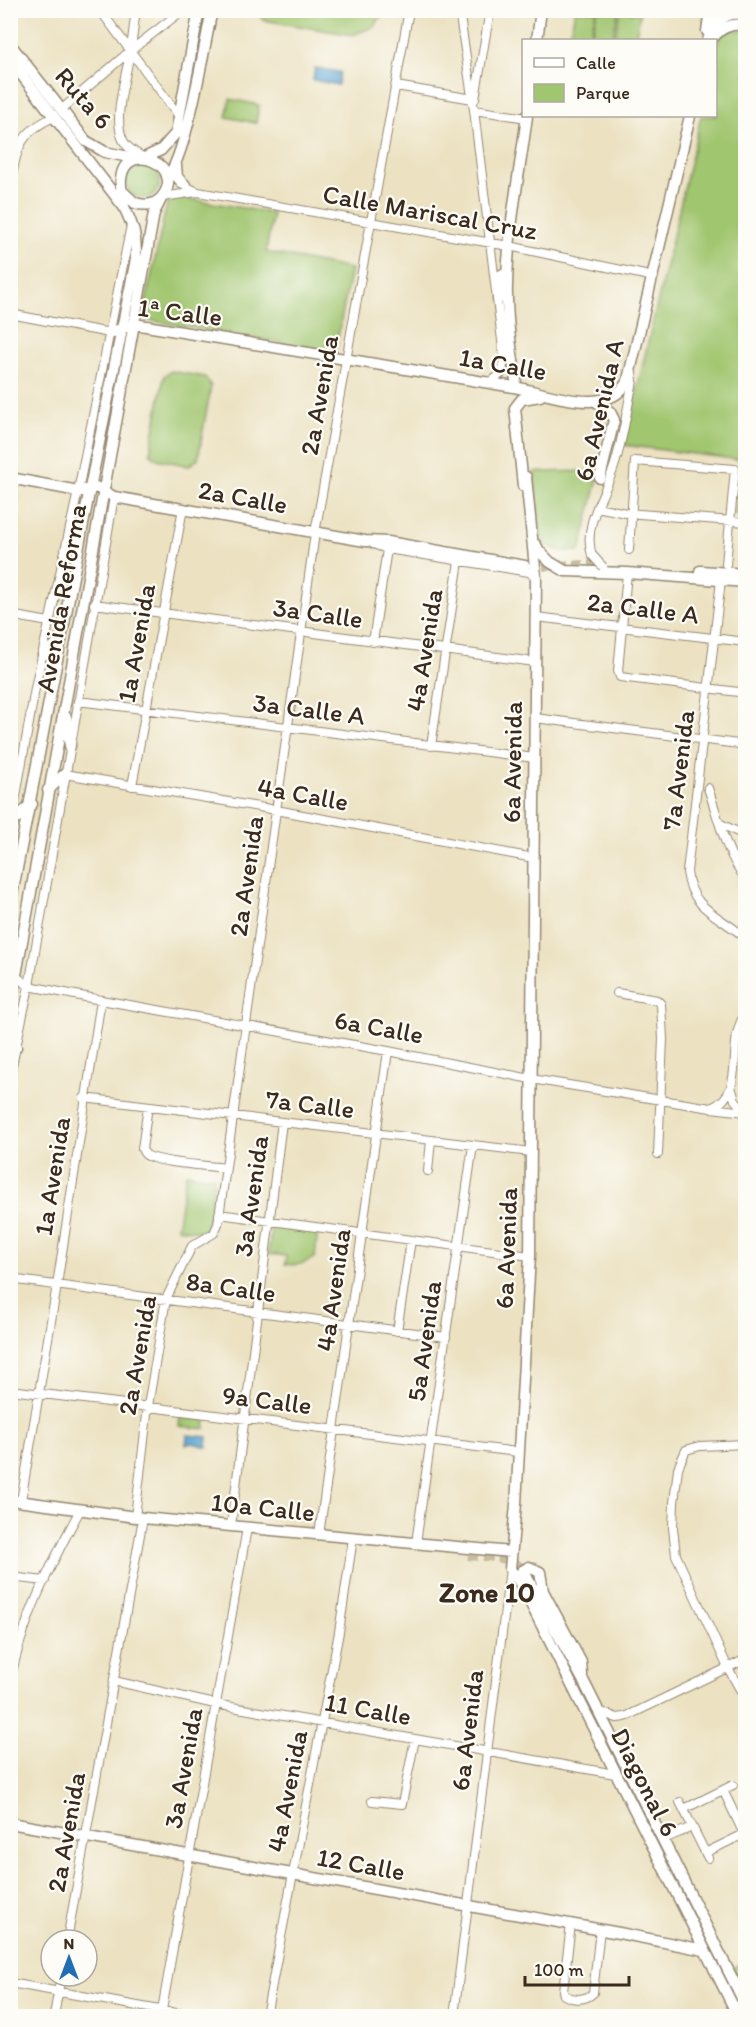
<svg xmlns="http://www.w3.org/2000/svg" width="756" height="2027" viewBox="0 0 756 2027" font-family="Itim,sans-serif">
<rect width="100%" height="100%" fill="#fdfcf7"/>
<filter id="ink" filterUnits="userSpaceOnUse"><feTurbulence type="fractalNoise" baseFrequency=".0167" numOctaves="2"/><feDisplacementMap in="SourceGraphic" scale="12" xChannelSelector="R" yChannelSelector="G"/><feConvolveMatrix kernelMatrix="1 2 1 2 8 2 1 2 1" color-interpolation-filters="sRGB"/></filter>
<filter id="wash" filterUnits="userSpaceOnUse"><feTurbulence type="fractalNoise" baseFrequency=".008" numOctaves="4" result="noise"/><feDisplacementMap in="SourceGraphic" scale="24" xChannelSelector="R" yChannelSelector="G"/><feGaussianBlur stdDeviation="1.35" result="paint"/><feColorMatrix in="noise" values="0 0 0 0 0 0 0 0 0 0 0 0 0 0 0 0 0 1.4 0 .05"/><feComposite in="paint" operator="in"/></filter>
<g filter="url(#wash)">
<rect width="100%" height="100%" fill="#ece2c2"/>
<path fill="#a1c670" stroke="#6e7847" stroke-width="1.5" d="M255,11H385L374,27L352,35L263,20Z
M575,11H596L589,40L569,39Z
M597,11H618L612,40H591Z
M620,11L640,14L635,40H614Z
M728,30H739L746,32L745,516L735,515L741,460L624,445L701,116H716V53L719,38Z
M230,99L259,105L256,123L226,117Z
M126 181a17 17 0 1 1 34 0a17 17 0 1 1-34 0Z
M177,197L273,213L266,252L351,269L335,352L142,319L167,203Z
M171,371L205,377L211,386L198,459L189,466L157,459L150,453L164,376Z
M600,471L580,551H560L543,544L539,523L534,472Z
M186,1173L214,1177L208,1226L204,1232L177,1228Z
M272,1224L318,1230L315,1257C305,1264 298,1266 285,1264L286,1256L268,1254Z
M180,1417L206,1419L205,1429L179,1426Z
M745,1962V1989L740,1977L731,1969Z"/>
<path fill="#59a5d1" stroke="#4a6878" stroke-width="1.5" d="M315,68L340,72L338,85L313,80Z
M187,1435L208,1437L207,1447L193,1443L186,1444Z"/>
</g>
<g filter="url(#ink)">
<g fill="none" stroke-linecap="round" stroke-linejoin="round">
<path stroke="#c9bda1" stroke-width="10" stroke-dasharray="10 5" stroke-linecap="butt" d="M528,566L604,565
M468,1555C487,1557 512,1554 524,1572"/>
<defs>
<path id="minor" d="M100,10L179,116
M136,10C134,23 133,35 131,48C127,73 112,117 123,140C127,149 137,153 144,158
M459,10L474,110L504,357L502,373L492,381L486,382
M10,13L14,10
M396,86L473,99
M475,99L490,10
M61,110L130,51L183,10
M474,110L527,118
M181,184L198,192L509,246L654,277
M10,186C17,151 17,133 54,117
M162,197L197,192
M10,314L110,333
M597,507L626,513L746,522
M373,544L387,549L529,572L536,578
M629,550L635,461L735,469L726,564
M592,555C582,525 605,495 614,467C623,440 627,409 633,381L632,373
M627,573L618,671L620,677L746,693
M721,580L687,872C691,909 720,916 746,938
M94,604L535,662
M10,615L49,622
M536,617L746,642
M373,642L387,549
M78,701L535,758
M535,718L746,745
M431,746L459,561
M65,774L276,810L534,858
M132,786L183,508
M708,788C718,817 726,855 746,879
M11,824L36,683L78,491L131,225
M721,824L746,836
M17,977L29,986L101,1000L388,1051L531,1079L711,1108L746,1112
M617,993L657,1000L661,1004L663,1039L658,1154
M10,1075L29,986L114,497
M731,1087L735,1100L745,1111
M84,1098L531,1152
M148,1106L142,1149C144,1153 144,1154 148,1156C166,1164 205,1165 226,1168
M711,1108C749,1093 724,1041 746,1013
M428,1171L431,1140
M219,1214L530,1256
M10,1279L446,1337
M397,1331L411,1240
M10,1390L518,1452
M746,1444L700,1446L686,1450L678,1468L674,1503L673,1528L676,1555L728,1668L746,1700
M21,1501L57,1285L101,1000
M135,1517L148,1406L166,1299L192,1246L214,1233L218,1224L315,533L409,10
M231,1526L282,1122
M319,1535L388,1051
M416,1543L473,1145
M10,1577L45,1581
M114,1681L215,1704L615,1774
M10,1683C21,1622 51,1564 80,1510
M599,1711L617,1718L625,1717L746,1659
M723,1790L744,1834
M372,1801L402,1804L415,1739
M680,1802L708,1858
M684,1809L733,1785
M664,1839L692,1827
M705,1853L746,1833
M571,1924L563,1991L564,1995C573,2000 585,2001 593,1993L600,1929
M67,1940L143,1518
M10,1983L193,2016
M54,2016L61,1976
M161,2016L247,1528
M266,2016L339,1632L353,1538
M454,2016L510,1569"/>
<path id="major" d="M707,31L710,10
M537,40L541,10
M708,40C714,21 724,11 746,14
M711,40C720,28 730,23 746,25
M10,44L86,141L105,152L138,159
M10,60L124,207C134,227 136,236 136,259L90,488L10,905
M144,158L161,150L176,133L199,10
M176,165L177,177L185,185
M167,177C186,159 205,42 212,10
M122,191L135,203C144,206 154,205 161,198C189,166 125,138 121,179C120,188 123,198 124,207
M498,299L501,275
M110,333L134,324L514,387C547,393 610,419 628,380L690,116
M516,380C511,348 506,316 507,284C508,228 520,171 527,116
M597,402L610,412L614,420L600,478
M526,477L536,578L530,1256L516,1504L510,1569L522,1586L738,2016
M10,478L78,491L96,487L114,497L365,541L388,542L525,566
M523,486L515,408L522,399L540,396
M536,545L539,551L550,562L565,571L627,573L746,582
M700,571L746,574
M43,655L61,641
M66,717L70,746
M48,790L65,774
M10,824L32,804
M10,1008L154,213L162,197
M10,1036L16,1047
M10,1500L143,1518L511,1552
M524,1572L582,1678L746,2006
M521,1577L522,1571L529,1567L540,1572L543,1591L581,1662L582,1675
M10,1823L619,1933L704,1950"/>
</defs>
<use href="#minor" stroke="#948670" stroke-width="10"/>
<use href="#major" stroke="#948670" stroke-width="13"/>
<use href="#minor" stroke="#fff" stroke-width="8"/>
<use href="#major" stroke="#fff" stroke-width="10"/>
<defs>
<path id="minor-bridge" d="M592,555L603,567"/>
</defs>
<use href="#minor-bridge" stroke="#948670" stroke-width="10" stroke-linecap="butt"/>
<use href="#minor-bridge" stroke="#fff" stroke-width="8"/>
</g>
</g>
<g text-anchor="middle" stroke-width="4.5" stroke-linejoin="round" paint-order="stroke">
<g font-size="26" fill="#3b2a1e" stroke="#fdfcf7">
<text transform="translate(84 98) rotate(49)" y="9">Ruta 6</text>
<text transform="translate(430 212) rotate(10)" y="9">Calle Mariscal Cruz</text>
<text transform="translate(180 312) rotate(7)" y="9">1ª Calle</text>
<text transform="translate(503 364) rotate(10)" y="9">1a Calle</text>
<text transform="translate(319 395) rotate(-80)" y="9">2a Avenida</text>
<text transform="translate(599 410) rotate(-77)" y="9">6a Avenida A</text>
<text transform="translate(243 497) rotate(10)" y="9">2a Calle</text>
<text transform="translate(61 598) rotate(-80)" y="9">Avenida Reforma</text>
<text transform="translate(643 608) rotate(7)" y="9">2a Calle A</text>
<text transform="translate(318 613) rotate(8)" y="9">3a Calle</text>
<text transform="translate(136 643) rotate(-80)" y="9">1a Avenida</text>
<text transform="translate(424 650) rotate(-81)" y="9">4a Avenida</text>
<text transform="translate(309 709) rotate(7)" y="9">3a Calle A</text>
<text transform="translate(512 762) rotate(-89)" y="9">6a Avenida</text>
<text transform="translate(678 770) rotate(-83)" y="9">7a Avenida</text>
<text transform="translate(303 794) rotate(10)" y="9">4a Calle</text>
<text transform="translate(246 876) rotate(-82)" y="9">2a Avenida</text>
<text transform="translate(379 1027) rotate(10)" y="9">6a Calle</text>
<text transform="translate(310 1104) rotate(7)" y="9">7a Calle</text>
<text transform="translate(52 1176) rotate(-81)" y="9">1a Avenida</text>
<text transform="translate(251 1196) rotate(-82)" y="9">3a Avenida</text>
<text transform="translate(506 1248) rotate(-88)" y="9">6a Avenida</text>
<text transform="translate(231 1287) rotate(8)" y="9">8a Calle</text>
<text transform="translate(333 1290) rotate(-82)" y="9">4a Avenida</text>
<text transform="translate(424 1341) rotate(-82)" y="9">5a Avenida</text>
<text transform="translate(137 1355) rotate(-80)" y="9">2a Avenida</text>
<text transform="translate(267 1400) rotate(7)" y="9">9a Calle</text>
<text transform="translate(263 1507) rotate(6)" y="9">10a Calle</text>
<text transform="translate(368 1709) rotate(10)" y="9">11 Calle</text>
<text transform="translate(467 1730) rotate(-83)" y="9">6a Avenida</text>
<text transform="translate(183 1768) rotate(-80)" y="9">3a Avenida</text>
<text transform="translate(645 1782) rotate(63)" y="9">Diagonal 6</text>
<text transform="translate(287 1791) rotate(-79)" y="9">4a Avenida</text>
<text transform="translate(66 1832) rotate(-80)" y="9">2a Avenida</text>
<text transform="translate(361 1864) rotate(10)" y="9">12 Calle</text>
</g>
<g font-size="28" font-weight="bold" fill="#3b2a1e" stroke="#fdfcf7">
<text x="487" y="1602">Zone 10</text>
</g>
</g>
<rect width="756" height="2027" fill="none" stroke="#fdfcf7" stroke-width="36"/>
<rect x="522" y="39" width="195" height="78" fill="#fdfcf7" stroke="#afa8a0" stroke-width="1.5"/>
<rect x="534" y="58" width="30" height="9" fill="#ffffff" stroke="#afa8a0" stroke-width="1.5"/>
<text x="576" y="69" font-size="18" fill="#3b2a1e">Calle</text>
<rect x="534" y="84" width="30" height="18" fill="#a1c670" stroke="#afa8a0" stroke-width="1.5"/>
<text x="576" y="99" font-size="18" fill="#3b2a1e">Parque</text>
<g transform="translate(69 1958)"><circle r="28" fill="#fdfcf7" stroke="#afa8a0" stroke-width="1.5"/>
<path d="M0-4.5L10 22L0 15L-10 22Z" fill="#1f6fb2"/>
<text y="-9" font-size="16" font-weight="bold" text-anchor="middle" fill="#3b2a1e">N</text>
</g>
<path d="M525 1976v9h104v-9" fill="none" stroke="#3b2a1e" stroke-width="3"/>
<text x="534" y="1976" font-size="18" fill="#3b2a1e" stroke="#fdfcf7" stroke-width="4.5" paint-order="stroke">100 m</text>
</svg>
